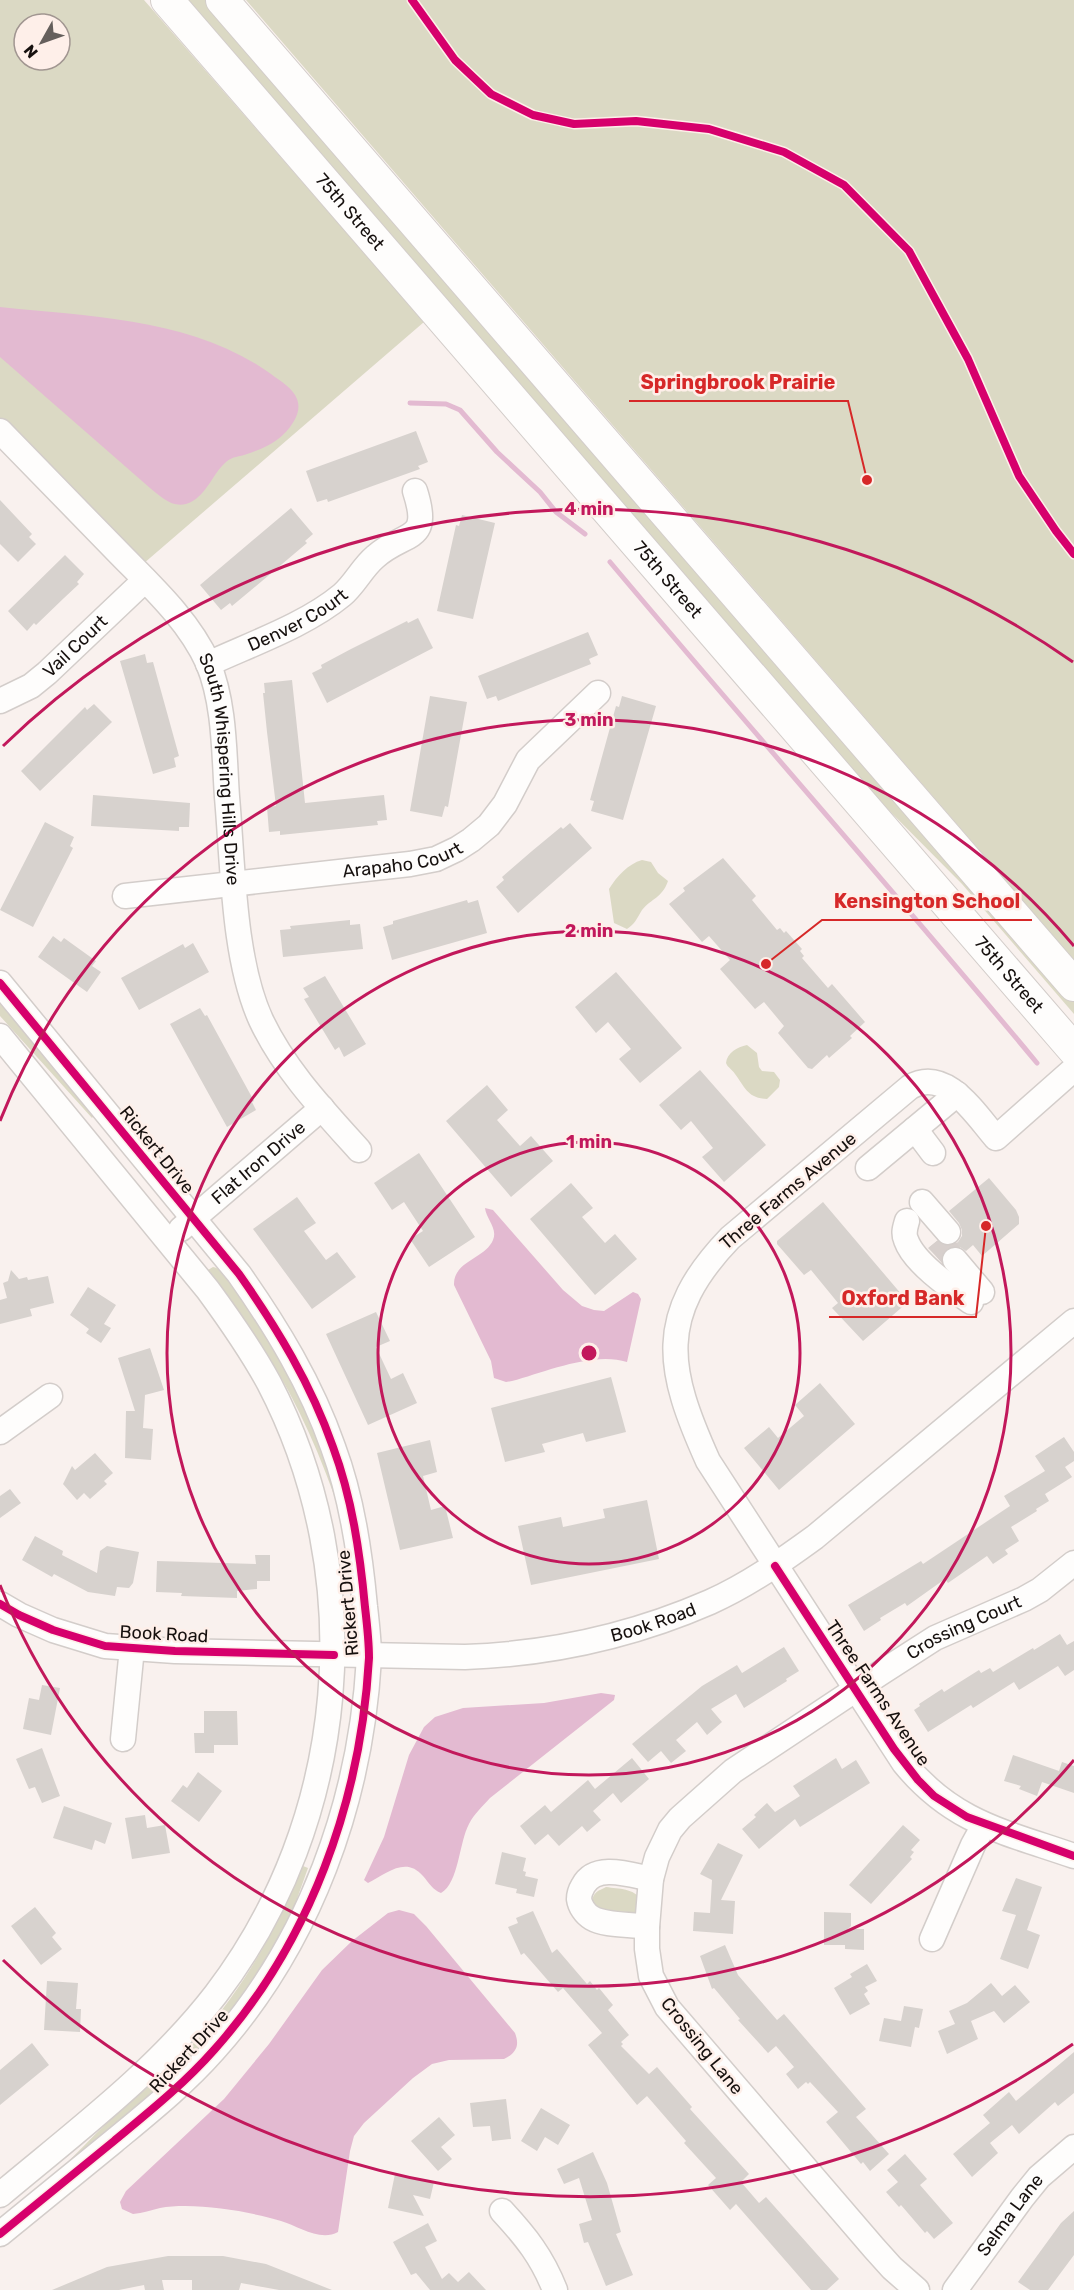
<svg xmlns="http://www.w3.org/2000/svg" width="1074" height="2290" viewBox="0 0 1074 2290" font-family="Rubik,sans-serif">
<rect width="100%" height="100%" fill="#f9f1ee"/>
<path fill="#dbd9c4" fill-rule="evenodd" d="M0,0H144L424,322L143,564L0,418ZM24,24H60V60H24Z
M179,0H209L1074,1000V1014L962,884L835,756Z
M246,0H1074V960Z
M642,860L651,862L658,873L668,881C662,898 652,898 642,910C637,918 635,924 627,929L614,923L609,889C617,876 628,864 642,860Z
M0,1001L94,1115L92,1118L0,1016Z
M747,1045L757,1053L759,1067L762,1071L774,1072L780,1080L779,1087L767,1099C747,1098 745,1087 735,1074C732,1069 728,1068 726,1063C727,1053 737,1047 747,1045Z
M213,1267C239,1271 301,1397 313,1424C322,1447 329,1471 336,1494L334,1495C312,1434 284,1375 245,1322C234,1306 220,1291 208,1275V1270Z
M303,1866L308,1868L288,1924L273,1955L198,2056L65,2172L62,2168C77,2153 92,2137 107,2123C136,2097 166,2073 192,2045C240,1994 276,1931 303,1866Z
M606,1887C619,1889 634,1888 641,1900L638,1911L634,1915L601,1913L592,1902C593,1892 598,1891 606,1887Z"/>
<path fill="#e3bad1" d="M0,307C93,317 193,318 271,374C280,381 293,388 297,399C300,407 298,414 294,421C284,439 266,448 247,454C239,457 233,456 226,462C212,474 206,498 186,504C172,508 160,496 150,488L0,357Z
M485,1208L493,1210L563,1290L582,1306L594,1310L604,1311L633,1292L638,1294L641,1299L627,1362C594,1351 545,1372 512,1381L506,1382L494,1378L491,1361L454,1285C453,1261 485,1259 493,1240C498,1228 486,1219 485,1208Z
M601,1693L615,1695L614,1700L490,1798C483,1806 474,1814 469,1824C459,1842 459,1883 441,1893C433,1890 429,1883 423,1876C406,1856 387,1873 368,1883L364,1880L384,1837L409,1755L424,1727L435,1717L463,1708L544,1703Z
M399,1910L414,1914L426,1926L515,2033C520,2046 516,2053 504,2059L449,2060L432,2064L413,2078L364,2123L354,2136L350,2151L338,2232C320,2242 298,2226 281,2221C248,2211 194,2202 160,2208C151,2210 143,2213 133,2214L122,2209L120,2202L126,2191L224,2099L269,2044L322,1970L352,1941L388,1913Z"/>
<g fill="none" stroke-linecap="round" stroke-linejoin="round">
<path stroke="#e3bad1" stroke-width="5" d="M410,403L446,404L460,410L497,452L540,492L556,512L585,534
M610,562C751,730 897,894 1037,1063"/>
</g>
<path fill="#d7d2ce" d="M416,431L428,462L418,466L420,469L328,502L327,499L317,502L306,471Z
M0,500L32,534L29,537L36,544L18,562L0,544Z
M291,508L313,534L305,541L307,543L262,581L232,606L230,603L221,610L200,585Z
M462,515L495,523L473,619L437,611L456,525L459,526Z
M65,555L84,574L77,582L79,584L64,598L36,625L34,623L27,631L8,611Z
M418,618L433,648L327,703L312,673L322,668L321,665L351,649L407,621L408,623Z
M588,632L598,655L589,659L591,664L498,701L496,696L487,699L478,676Z
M145,654L147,663L153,662L179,756L174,758L176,767L153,774L120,661Z
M292,680L305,803L384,795L387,820L377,821L378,825L280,835V831L269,832L267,807L276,806L267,732L263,693H265L264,683Z
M430,696L467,702L448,807L445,806L442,817L410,811Z
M622,696L656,706L623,820L591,811L594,801L590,800L616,706L619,707Z
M94,704L112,722L40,791L21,771L85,707L87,710Z
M93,795L190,803L189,827H179V831L91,826Z
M45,822L74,837L70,846L73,848L33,927L0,910Z
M570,823L592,848L518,913L496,887L504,880L502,877L532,851L561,827L563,829Z
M723,858L756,896L752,900L777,930L780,928L784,933L786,931L802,949L800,951L804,956L802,958L828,988L832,984L865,1022L850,1036L852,1038L829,1058L827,1055L812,1069L808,1068L778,1033L784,1026L764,1002L755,1009L720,969L730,960L709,936L702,942L669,904L685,891L683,888Z
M467,900L468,903L478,900L487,933L392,960L383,927L393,924V921Z
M350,920V925L360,924L363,949L283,957L280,930L291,929L290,926Z
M53,936L61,942L64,938L96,961L92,966L101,972L87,992L38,957Z
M193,943L209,972L139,1010L121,978L183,944L185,948Z
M616,972L682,1048L640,1083L619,1059L631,1049L608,1022L596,1033L575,1007Z
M325,976L366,1044L344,1057L339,1047L335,1050L304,999L309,997L303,988Z
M200,1008L205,1016L207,1015L254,1101L252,1102L256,1110L227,1127L170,1024Z
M700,1070L766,1145L724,1182L702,1157L713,1148L691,1121L681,1130L659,1105Z
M487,1085L508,1110L497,1120L520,1146L531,1136L553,1161L511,1197L446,1121Z
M419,1153L475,1237L429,1267L410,1239L423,1231L404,1202L392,1210L374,1183Z
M989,1178L1016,1210L1019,1217V1224L982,1256L973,1245L966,1251L960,1247L953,1246L945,1250L941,1261L928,1248L937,1241L943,1245L951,1246L958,1242L962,1236V1230L959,1223L949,1211Z
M571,1183L593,1208L582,1217L605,1243L615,1234L637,1259L595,1295L530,1219Z
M297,1197L316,1223L304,1231L326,1260L337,1252L356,1277L312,1309L253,1229Z
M823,1202L908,1302L863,1341L832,1308L838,1303L811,1270L804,1275L777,1244V1241Z
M11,1270L19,1279L27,1277L28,1280L48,1276L54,1303L30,1309L32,1316L0,1324V1300L7,1298L3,1283L8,1281Z
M88,1287L116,1305L104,1324L111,1328L101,1343L86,1333L89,1329L70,1315Z
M376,1312L390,1341L376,1347L391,1379L403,1373L417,1403L368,1425L326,1334Z
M150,1348L164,1390L145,1395L143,1428L153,1429L151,1460L125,1458L126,1411H135L118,1358Z
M611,1377L626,1432L586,1442L583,1433L542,1444L545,1452L505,1462L491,1408Z
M820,1383L855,1424L779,1490L744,1448L769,1427L778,1438L804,1416L795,1405Z
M1064,1437L1074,1452V1461L1065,1467L1072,1477L1045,1494L1049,1501L1036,1509L1037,1511L1011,1527L1019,1541L1005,1550L1008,1554L993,1564L987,1556L948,1583L945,1579L907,1606L905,1603L880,1618L881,1620L864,1631L848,1605L921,1561L923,1564L1010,1506L1004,1496L1045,1471L1035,1456Z
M430,1440L437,1472L423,1476L431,1510L445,1506L453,1538L400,1550L377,1453Z
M95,1453L113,1473L104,1481L107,1484L90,1499L84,1493L77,1500L63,1484L72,1466L75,1470Z
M10,1489L21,1503L0,1518V1496Z
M647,1500L659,1559L531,1585L518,1526L561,1517L563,1527L605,1518L603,1509Z
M35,1536L63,1551L62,1555L97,1573L100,1551L107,1546L139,1552L133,1583L129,1588L117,1587L115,1596L88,1592L54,1574L52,1577L22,1560Z
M255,1555H270V1581H257V1589L237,1591V1598L181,1596L182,1593L156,1592L157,1561L256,1564Z
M1060,1634L1067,1645L1074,1641V1670L1065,1676L1058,1666L1019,1690L1014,1682L973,1708L971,1705L928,1732L914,1710L920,1706L919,1704L942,1689L944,1692L979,1670L981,1673L990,1668L993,1672L1033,1648L1034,1650Z
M784,1647L799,1671L786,1679L787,1681L744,1708L736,1694L711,1709L722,1722L707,1735L697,1722L676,1740L686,1751L671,1763L661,1751L648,1762L632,1744L702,1686L737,1665L742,1673Z
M42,1685L60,1688L51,1735L23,1729L29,1698L39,1700Z
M204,1711H237L238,1745H214V1753H195L194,1733H204Z
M42,1748L60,1796L42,1803L35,1787L29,1789L16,1759Z
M1013,1755L1059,1771L1062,1762L1074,1766V1793L1042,1782L1037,1796L1019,1789L1021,1786L1004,1781Z
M632,1758L649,1779L621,1803L613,1793L593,1811L601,1820L587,1832L582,1826L559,1846L548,1834L535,1845L520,1826L545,1805L551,1812L588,1780L595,1789Z
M836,1758L842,1769L856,1760L870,1783L800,1827L795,1819L759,1849L742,1829L756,1817L754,1815L767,1803L775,1812L800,1796L793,1786Z
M198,1772L222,1791L199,1822L171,1801L183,1785L187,1788Z
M64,1806L112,1823L105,1844L95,1840L92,1850L53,1838Z
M145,1815L147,1828L165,1825L170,1853L132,1859L125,1818Z
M903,1825L920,1840L911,1850L914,1852L910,1857L912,1859L871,1904L849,1885Z
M718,1843L743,1855L721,1900L735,1901L733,1934L693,1931L694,1912L710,1913L712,1880L700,1874Z
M502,1852L526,1858L523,1871L526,1872L525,1876L538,1879L534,1897L516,1893L517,1889L495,1884Z
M1016,1878L1042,1887L1027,1930L1040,1935L1028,1969L1000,1959L1016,1915L1002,1911Z
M35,1907L56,1933L52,1937L62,1949L41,1965L11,1926Z
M533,1911L552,1953L557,1949L587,1984L590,1981L597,1990L599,1988L613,2005L608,2010L629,2035L621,2042L623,2044L621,2046L649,2074L657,2067L692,2107L690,2109L749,2174L741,2182L759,2203L766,2197L839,2279L827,2290H811L736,2204L730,2210L708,2185L716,2178L684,2143L686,2141L647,2096L637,2105L588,2045L602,2033L563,1988L558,1992L524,1953L521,1955L508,1927L518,1923L516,1918Z
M824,1912L851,1913V1926L848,1929H864V1950L845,1949V1945H824Z
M725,1945L738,1975L777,2020L784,2014L866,2109L856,2117L889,2154L870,2171L863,2162L861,2164L826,2122L838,2112L810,2082L808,2084L806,2082L798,2089L786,2074L794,2067L776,2046L768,2053L738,2020L740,2019L714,1988L712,1989L700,1956Z
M867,1964L877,1981L865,1987L868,1991L864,1994L870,2004L850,2015L834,1988L852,1977L850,1974Z
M47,1981L78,1983L76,2009H81L80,2032L44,2030Z
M991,1983L1002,1996L1015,1985L1030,2002L1004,2023L994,2011L971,2021L978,2039L947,2054L938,2031L955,2024L949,2011L967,2003Z
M904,2006L923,2009L919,2028L915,2027L911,2047L879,2041L884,2018L901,2021Z
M32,2043L49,2065L0,2105V2070Z
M1074,2052V2093L1058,2106L1055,2102L1019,2134L1012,2125L990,2143L998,2153L972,2177L953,2154L990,2123L983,2115L1009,2092L1016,2101Z
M506,2099L511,2139L492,2141L490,2126L473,2127L470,2103Z
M541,2108L570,2125L558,2145L545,2137L537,2151L521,2141Z
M439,2117L455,2135L441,2147L452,2159L438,2171L411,2141Z
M593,2152L607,2183L621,2232L616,2234L633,2275L606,2286L588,2242L584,2243L579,2224L592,2220L579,2178L564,2184L557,2169Z
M905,2154L927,2179L920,2185L953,2223L934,2239L927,2231L925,2233L901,2205L899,2207L886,2192L898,2182L887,2170Z
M395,2174L434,2182L430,2199L413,2195L424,2216L388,2208Z
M1074,2211V2255L1048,2290H1030L1018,2282L1061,2223Z
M428,2223L437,2241L425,2247L442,2279L449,2273L458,2282L469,2272L486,2290H430L416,2273L411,2275L393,2242Z
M168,2256H223L266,2264L332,2290H279L241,2283L239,2290H192V2280H162L164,2290H145L144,2285L119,2290H52L107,2267Z"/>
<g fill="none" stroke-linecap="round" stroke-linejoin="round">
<path stroke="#d7cfcc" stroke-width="24" stroke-dasharray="24 12" stroke-linecap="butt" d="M938,1240L955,1260"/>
<defs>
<g id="minor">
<path id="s1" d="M0,431C39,471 78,511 117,551C150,585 188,619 208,663C225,704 224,754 227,797C233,864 233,959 261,1020C284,1069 323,1110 359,1150"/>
<path id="s2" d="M208,664C251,644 306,625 342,595C355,584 362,568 375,557C405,530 432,544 415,491"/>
<path id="s3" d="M0,701L31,686L47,673L145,580"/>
<path id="s4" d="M125,896L410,864L436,859L457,849L471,840L489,825L505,804L528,760L598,693"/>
<path d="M0,983L239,1274C277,1328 311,1384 333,1447C352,1498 360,1553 365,1607C367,1624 369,1641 369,1658C361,1801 310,1943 214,2050C184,2084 149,2112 114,2141C76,2172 38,2203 0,2234"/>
<path d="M0,1036L208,1290C230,1320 251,1350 269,1383C370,1577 349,1820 216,1994C156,2072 75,2132 0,2195"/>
<path d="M1074,1069L996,1138C975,1114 946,1066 910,1087L730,1238C655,1316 667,1370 708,1461L904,1763C953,1823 1005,1832 1074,1856"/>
<path d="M915,1129L933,1153"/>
<path d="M868,1168L957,1094"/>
<path d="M922,1202L948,1232"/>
<path d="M907,1221C905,1228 903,1233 906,1240C914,1263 951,1288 971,1302"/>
<path id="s5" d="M181,1229L322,1108"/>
<path d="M955,1260L982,1292"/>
<path d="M0,1432L50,1396"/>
<path id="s6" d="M0,1604L19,1615L53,1630L105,1646L175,1651L465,1657C550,1654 632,1636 710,1602C748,1585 782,1561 815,1537L1074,1321"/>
<path d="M123,1739L132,1648"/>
<path d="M647,1927C630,1924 606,1926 592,1918C585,1914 580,1906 579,1899C579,1894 580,1891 583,1886C595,1862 631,1875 651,1879"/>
<path d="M932,1939L973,1845L984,1825"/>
<path d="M502,2211C526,2237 542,2257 555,2290"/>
<path id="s7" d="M917,2290L892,2268L874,2248L667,2007L651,1976L647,1949V1927L651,1879L657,1857L670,1830L680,1818L733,1771L879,1674L935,1638L1024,1599L1040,1590L1074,1563"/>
<path id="s8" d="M955,2290L1022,2198L1039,2177L1074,2147"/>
</g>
<g id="major">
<path id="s9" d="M167,0L1074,1050"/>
<path d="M222,0L1074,985"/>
</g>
</defs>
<use href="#minor" stroke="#d3cdca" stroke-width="27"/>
<use href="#major" stroke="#d3cdca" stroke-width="34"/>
<use href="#minor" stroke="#fefdfc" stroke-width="24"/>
<use href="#major" stroke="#fefdfc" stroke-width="32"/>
<defs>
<path id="cycleway" d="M412,0L455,60L491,94L533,115L574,124L636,121L709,129L784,152L844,185L909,251L968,359L1019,476L1056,531L1074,554
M0,983L239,1274C277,1328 311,1384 333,1447C352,1498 360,1553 365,1607C367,1624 369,1641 369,1658C361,1801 310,1943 214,2050C184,2084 149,2112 114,2141C76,2172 38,2203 0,2234
M775,1566L894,1749L918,1780L934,1796L967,1817L1074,1856
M0,1604L19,1615L53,1630L105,1646L175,1651L334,1655"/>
</defs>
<use href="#cycleway" stroke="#feefe9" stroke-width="11"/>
<use href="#cycleway" stroke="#d6006c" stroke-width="8"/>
</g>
<g fill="none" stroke="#c2185b" stroke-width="3">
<circle cx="589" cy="1353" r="211"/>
<circle cx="589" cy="1353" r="422"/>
<path d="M1074 1760A633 633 0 0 1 0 1585M0 1121A633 633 0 0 1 1074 946"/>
<path d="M1073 2044A844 844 0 0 1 3 1960M3 746A844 844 0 0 1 1073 662"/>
</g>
<g text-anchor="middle" stroke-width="5" stroke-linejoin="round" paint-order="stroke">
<g font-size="18" fill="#16100e" stroke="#feefe9">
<text dy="6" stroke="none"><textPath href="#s9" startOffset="280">75th Street</textPath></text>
<text dy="6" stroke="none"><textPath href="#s9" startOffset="766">75th Street</textPath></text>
<text dy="6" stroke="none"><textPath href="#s2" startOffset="100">Denver Court</textPath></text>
<text dy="6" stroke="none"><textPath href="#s3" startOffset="94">Vail Court</textPath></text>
<text dy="6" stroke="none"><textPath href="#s1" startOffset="420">South Whispering Hills Drive</textPath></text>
<text dy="6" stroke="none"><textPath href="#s4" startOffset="280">Arapaho Court</textPath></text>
<text dy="6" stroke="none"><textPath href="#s9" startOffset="1288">75th Street</textPath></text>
<text transform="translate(157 1150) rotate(51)" y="6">Rickert Drive</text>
<text dy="6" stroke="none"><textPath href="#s5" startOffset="102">Flat Iron Drive</textPath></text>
<text transform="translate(788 1191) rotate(-40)" y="6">Three Farms Avenue</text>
<text transform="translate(348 1603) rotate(-95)" y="6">Rickert Drive</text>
<text dy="6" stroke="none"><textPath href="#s6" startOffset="666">Book Road</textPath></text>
<text dy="6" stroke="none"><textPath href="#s7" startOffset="922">Crossing Court</textPath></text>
<text transform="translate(164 1634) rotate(3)" y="6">Book Road</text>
<text transform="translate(878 1693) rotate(56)" y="6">Three Farms Avenue</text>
<text transform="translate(702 2046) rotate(51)" y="6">Crossing Lane</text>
<text transform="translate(189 2051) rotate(-47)" y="6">Rickert Drive</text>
<text dy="6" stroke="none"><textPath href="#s8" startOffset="93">Selma Lane</textPath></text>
</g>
</g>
<circle cx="589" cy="1353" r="9" fill="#c2185b" stroke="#feefe9" stroke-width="3"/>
<g font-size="18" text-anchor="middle" font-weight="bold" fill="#c2185b" stroke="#feefe9" stroke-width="5" stroke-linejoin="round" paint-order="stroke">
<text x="589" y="515">4 min</text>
<text x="589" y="726">3 min</text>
<text x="589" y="937">2 min</text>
<text x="589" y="1148">1 min</text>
</g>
<path fill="none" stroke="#d62828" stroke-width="2" d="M867 480L848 401H629M766 964L822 920H1032M986 1226L976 1317H829"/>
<g fill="#d62828" stroke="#feefe9" stroke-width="2">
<circle cx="867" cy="480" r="6"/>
<circle cx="766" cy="964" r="6"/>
<circle cx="986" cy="1226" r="6"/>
</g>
<g font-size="20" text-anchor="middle" font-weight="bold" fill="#d62828" stroke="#feefe9" stroke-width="5" stroke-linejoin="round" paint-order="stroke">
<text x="738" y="389">Springbrook Prairie</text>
<text x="927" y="908">Kensington School</text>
<text x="903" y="1305">Oxford Bank</text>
</g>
<g transform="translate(42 42) rotate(230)"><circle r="28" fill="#feefe9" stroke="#a19691" stroke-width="1.5"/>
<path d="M0-4.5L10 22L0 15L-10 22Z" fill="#655f5c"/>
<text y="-9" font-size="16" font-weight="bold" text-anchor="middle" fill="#16100e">N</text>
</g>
</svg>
